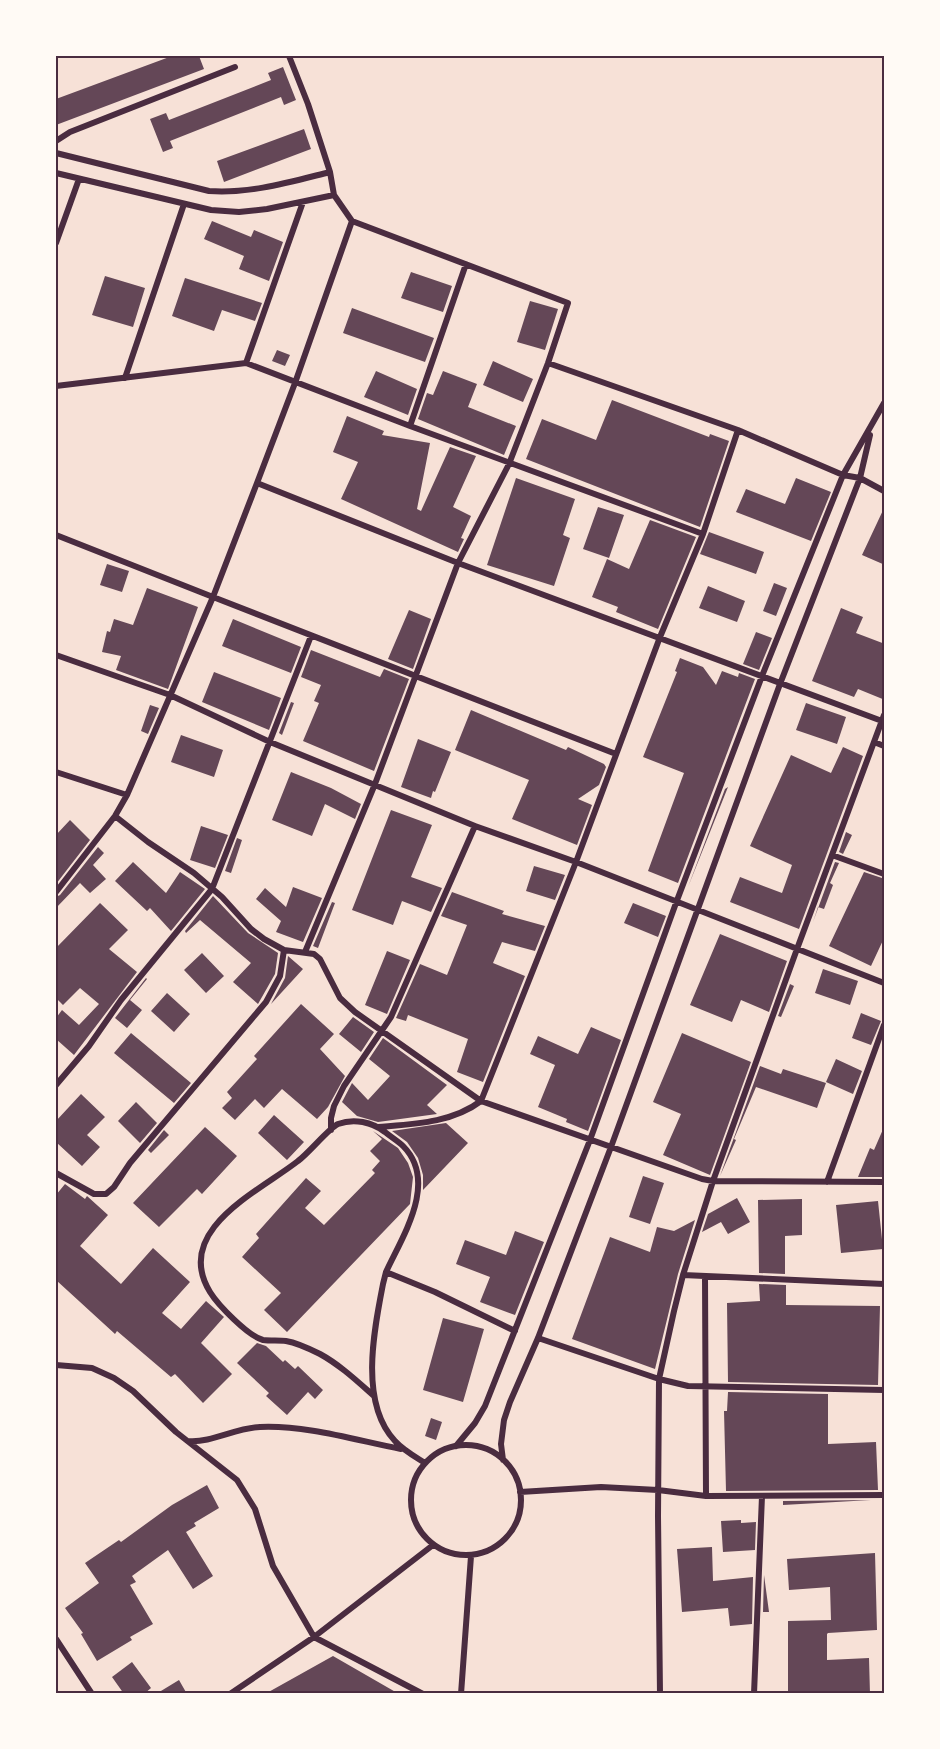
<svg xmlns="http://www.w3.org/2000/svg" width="940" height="1749" viewBox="0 0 940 1749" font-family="'Noto Sans',sans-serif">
<rect width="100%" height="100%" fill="#f7e1d7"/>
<path fill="#644757" d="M172,56H199L204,69L56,125V99Z
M283,67L296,100L284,105L281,97L170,141L173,148L163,152L150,119L166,113L169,120L271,80L268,73Z
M304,129L311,149L224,182L217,161Z
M212,221L251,237L254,230L283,242L269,281L239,269L244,256L204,239Z
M411,272L452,286L443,312L401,298Z
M105,276L145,288L133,327L92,315Z
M185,278L262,303L255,321L222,310L214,331L172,316Z
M530,301L558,309L545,350L517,342Z
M352,308L434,338L425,362L343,333Z
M277,350L290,355L285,366L272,361Z
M493,361L533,379L523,402L483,385Z
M376,371L417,389L408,415L364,397Z
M443,371L477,384L468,407L516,426L504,455L418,419L427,393L433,395Z
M612,400L709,437L710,434L729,441L700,527L526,459L542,419L596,440Z
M347,416L384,431L382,435L430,443L417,509L421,511L450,447L476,456L453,507L471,516L461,538L464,539L458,552L341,499L358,462L333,452Z
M516,478L575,499L563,535L570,538L554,586L487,565Z
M796,478L831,492L811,541L736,512L746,489L785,504Z
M885,506V565L862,555Z
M598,507L624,515L609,558L583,549Z
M650,520L696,537L658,629L616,612L618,607L592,597L607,559L629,569Z
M709,532L764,552L756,574L700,554Z
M107,564L129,571L122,592L100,585Z
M774,583L787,588L776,616L763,611Z
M708,586L745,601L737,622L699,608Z
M147,588L198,607L168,689L116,670L121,656L102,652L107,631L110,632L114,619L133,625Z
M841,608L863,617L856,633L885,644V700L858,689L854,697L812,681Z
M409,610L431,619L413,669L388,659Z
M233,619L301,647L291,673L222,646Z
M756,632L772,638L759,670L743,664Z
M311,650L380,677L384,669L409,679L374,771L303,741L319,703L314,701L321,685L301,677Z
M680,658L703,667L716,685L722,671L738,677L739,673L755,679L678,883L648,871L684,773L643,757L677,672L675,671Z
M214,672L281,698L269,730L202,702Z
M291,702L294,703L282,735L279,733Z
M806,703L846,717L837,744L796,730Z
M150,705L159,708L148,734L141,731Z
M471,710L566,750L568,747L604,764L606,767L599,785L578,799L592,805L577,845L512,819L529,780L455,750Z
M181,735L223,750L214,777L171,762Z
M418,739L451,752L435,792L433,791L431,798L401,787Z
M843,747L863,756L799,929L730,902L740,877L782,893L792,865L750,846L791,755L831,773Z
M291,772L331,788L361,804L355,819L325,804L312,836L272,820Z
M728,787L688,887L725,789Z
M391,810L432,825L411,877L442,888L431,912L402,901L393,925L352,910Z
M70,820L90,840L56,884V835Z
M201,826L228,835L215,868L190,860Z
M846,832L852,835L843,854L839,852Z
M237,838L242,840L231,873L225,871Z
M98,847L104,853L93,865L106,879L90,893L80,883L56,908V897L60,895Z
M133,862L166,893L180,872L205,889L171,931L150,908L147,911L115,881Z
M835,862L839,863L830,883L833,885L824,909L818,907L813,922Z
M534,866L565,875L555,900L526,891Z
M864,872L885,879V936L871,966L829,946Z
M293,887L322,898L303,942L276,932L281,921L256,899L265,888L286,907Z
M452,892L504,911L502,914L545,926L535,951L502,942L493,963L525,976L483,1082L457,1072L468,1039L408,1015L406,1021L396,1018L420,964L447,975L467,925L441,916Z
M213,896L248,933L278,953L275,974L258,1004L233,982L251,963L200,920L186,933L185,931Z
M332,902L335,903L318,948L313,946Z
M100,903L128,930L109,949L137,972L74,1055L56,1039V1018L62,1010L79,1025L99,1004L80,988L63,1005L56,998V948Z
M633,903L666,916L658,937L624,923Z
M720,934L787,961L769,1012L741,1000L732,1022L690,1005Z
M387,951L410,960L387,1014L365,1005Z
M202,953L224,976L206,993L184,970Z
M288,956L303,969L271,1004L285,978Z
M823,969L858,981L850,1005L815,993Z
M146,978L147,979L130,1000L142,1010L127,1028L115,1018Z
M790,984L794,986L781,1017L778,1016Z
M167,993L190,1014L174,1032L151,1011Z
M301,1004L334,1034L320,1049L345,1076L328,1107L317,1119L282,1089L264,1108L255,1099L235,1120L222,1108L232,1098L227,1092L257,1059L254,1056Z
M861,1013L881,1021L871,1045L852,1038Z
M353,1017L374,1032L361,1052L339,1034Z
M591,1027L621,1040L588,1131L566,1122L567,1119L538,1107L555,1065L530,1054L538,1036L578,1054Z
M131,1033L191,1083L174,1103L114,1053Z
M682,1033L751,1062L710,1175L663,1155L681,1114L653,1102Z
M383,1038L447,1085L427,1105L437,1114L378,1122L357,1116L342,1102L352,1083L368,1100L390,1076L369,1059Z
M836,1059L862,1071L853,1094L826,1082Z
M760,1066L781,1074L783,1069L826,1083L817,1108L756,1087L734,1139L736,1140L720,1176Z
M81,1094L105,1117L87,1135L100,1147L82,1166L56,1142V1121Z
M136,1102L157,1123L140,1143L118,1121Z
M274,1115L304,1142L287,1160L258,1133Z
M446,1123L468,1143L423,1190V1175L418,1158L407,1142L392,1131Z
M205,1127L237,1156L202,1194L197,1189L159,1227L133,1203Z
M884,1127L885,1177H858L870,1148L874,1150Z
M164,1130L169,1135L151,1153L148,1150Z
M373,1131L398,1148L408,1163L413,1177L410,1204L287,1332L264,1310L281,1293L242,1257L259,1238L256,1234L306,1178L321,1191L305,1208L324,1225L375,1173L372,1170L380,1161L370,1151L382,1139Z
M643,1176L664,1183L650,1224L629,1217Z
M65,1184L85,1199L87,1196L108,1215L80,1246L121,1284L153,1248L190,1282L162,1313L181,1329L206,1301L224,1317L201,1343L232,1374L203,1403L175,1374L171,1377L117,1331L115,1334L56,1280V1195Z
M737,1198L750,1222L728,1234L721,1222L702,1232L708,1214Z
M802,1199V1235L785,1236V1274L759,1273L758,1200Z
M878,1201L883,1249L841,1253L836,1205Z
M695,1220L678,1274L655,1369L572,1339L610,1237L650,1252L657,1227L674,1231Z
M515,1231L544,1242L515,1315L480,1302L490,1277L456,1264L465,1240L506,1255Z
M759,1284L786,1285V1305L880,1306L878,1385L728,1382L727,1303L760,1301Z
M443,1318L484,1329L463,1402L423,1390Z
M257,1343L266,1346L283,1362L285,1360L295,1369L298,1366L323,1390L315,1399L308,1392L287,1415L266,1396L269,1393L237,1363Z
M728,1392L828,1394V1444L876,1442L878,1490L726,1491L724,1411H727Z
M431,1418L442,1422L436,1440L425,1436Z
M207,1485L219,1508L194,1523L196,1526L186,1532L213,1576L193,1589L168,1550L132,1576L136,1582L130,1585L153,1624L130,1637L132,1640L97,1661L81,1634L83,1633L65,1608L99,1583L85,1563L119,1540L121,1542L172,1505Z
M871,1500L783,1505V1501Z
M741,1520V1523L756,1522L755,1550L723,1552L721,1521Z
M712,1547L713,1581L753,1577L752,1624L730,1626L728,1608L682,1612L677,1549Z
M875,1553L877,1630L828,1633L827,1634V1660L869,1658L870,1694H788V1621L831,1620L830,1587L789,1590L787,1559Z
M764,1575L769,1612H763Z
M333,1656L399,1694H265Z
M132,1662L151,1688L144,1694H124L112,1677Z
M179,1680L187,1694H156Z"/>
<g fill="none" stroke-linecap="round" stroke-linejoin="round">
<path stroke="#4a2c40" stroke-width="6" d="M289,56L308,104L330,172L334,195L352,221L295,383L257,483L458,563L882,721
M56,141L70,132L235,67
M56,153L209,191C250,194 290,182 330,172
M56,173L211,210L239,212L267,209L334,195
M56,243L79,179
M466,264L410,426L703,534
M246,363L303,202
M548,363L738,430L843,475L860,478L884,491
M125,378L184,204
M56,386L246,363L410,426
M257,483L213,597L616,754
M56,535L213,597L127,795L56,772
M56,655L170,695L270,742L475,826L576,862L884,983
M874,742L884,746
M115,816L148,842L194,873L222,897L251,929L264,939L284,950L314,954L320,959L340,998L355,1012L481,1101L702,1179L713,1181L884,1182
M832,855L884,874
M56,892L115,816L127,795
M305,952L375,784L458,563L509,464L548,363L568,303L352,221
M56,1085L89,1046L121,1000L212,889L311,636
M378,1127C413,1124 452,1123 481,1101L576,862L660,637L703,534L738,430
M331,1130V1118L334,1106L344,1086L391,1017L475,826
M56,1173L94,1194H106L114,1187L130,1163L266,1002L280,976L284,950
M827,1182L884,1025
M386,1272L435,1292L515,1331
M683,1275L884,1284
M705,1276L706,1496
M538,1338L659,1379L688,1386L884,1390
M56,1365L92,1368L114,1378L133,1391L176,1432L237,1480L255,1509L273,1566L314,1637L423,1694
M374,1396C357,1381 340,1365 320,1354C310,1349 298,1343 286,1341C279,1340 271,1341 263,1340C248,1336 218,1305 210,1292C172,1230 260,1191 298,1161C309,1153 329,1128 338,1124C354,1118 372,1122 385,1132C391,1137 398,1141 403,1146C439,1182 402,1237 386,1272L383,1284C374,1330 359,1403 395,1441C403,1450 414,1456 425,1463
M188,1441C212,1443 235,1428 260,1427C306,1425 355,1440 401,1449
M411 1500a55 55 0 1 1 110 0a55 55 0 1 1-110 0Z
M456,1446L475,1423L485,1406L590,1140L676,903L762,676L843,475L884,403
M503,1460L501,1444L504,1420L510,1402L538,1338L611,1147L780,684L860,478L870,435
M520,1492L601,1487L658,1490L706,1496L884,1495
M56,1639L92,1694
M230,1694L314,1637L433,1545
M461,1694L471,1556
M660,1694L658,1516L659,1379L674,1311L683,1275L713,1181L797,949L884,715
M754,1694L762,1496"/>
</g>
<rect width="940" height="1749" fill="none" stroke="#fffaf5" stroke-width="114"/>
<rect x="57" y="57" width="826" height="1635" fill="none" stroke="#4a2c40" stroke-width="2"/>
</svg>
